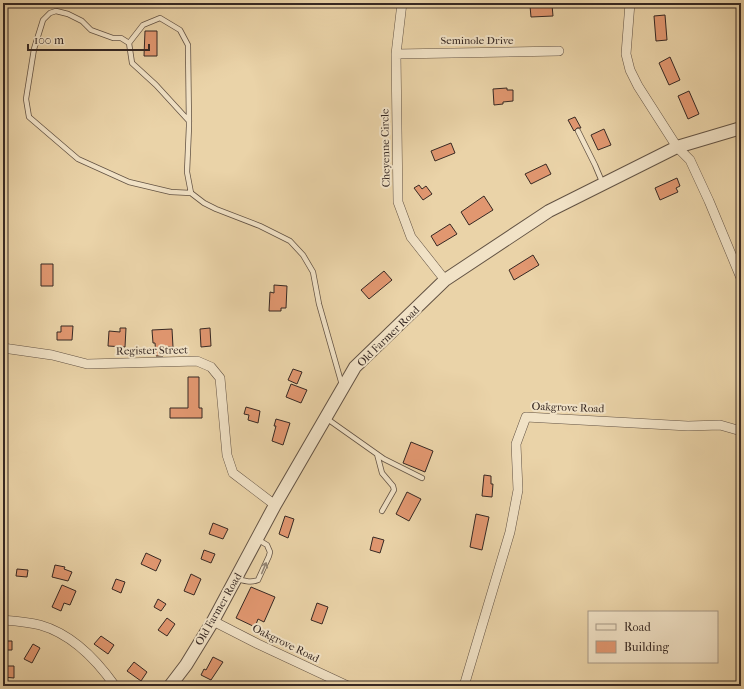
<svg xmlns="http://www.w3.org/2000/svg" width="744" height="689" viewBox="0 0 744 689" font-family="'IM FELL French Canon',serif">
<rect width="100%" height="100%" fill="#ead3a8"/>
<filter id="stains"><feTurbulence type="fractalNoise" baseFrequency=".005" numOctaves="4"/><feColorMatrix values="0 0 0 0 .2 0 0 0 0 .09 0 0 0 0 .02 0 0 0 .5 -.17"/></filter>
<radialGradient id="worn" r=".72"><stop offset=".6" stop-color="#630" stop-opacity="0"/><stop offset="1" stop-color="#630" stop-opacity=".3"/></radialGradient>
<path fill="#e19770" stroke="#362823" d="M552,5L553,16L531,17L530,6Z
M665,15L667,40L656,41L654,16Z
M145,31H157V56H144Z
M670,57L680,80L669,85L659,63Z
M507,88V90H513V101L503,102V104L494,105L493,89Z
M689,91L699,114L688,119L678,96Z
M575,117L581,128H577L574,131L568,120Z
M604,129L611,145L598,150L591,135Z
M451,143L455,153L435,161L431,151Z
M546,164L551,174L531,184L525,174Z
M677,178L680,186L676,188L678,192L660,200L655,188Z
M419,185L422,189L426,186L432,194L423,200L414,188Z
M484,196L493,210L469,225L461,212Z
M450,224L457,234L437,246L431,236Z
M533,255L539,265L514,280L509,270Z
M41,264H53V286H41Z
M384,271L392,280L369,299L361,290Z
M274,285L287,286L286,308H281V311H269L270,292L274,293Z
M61,326H73L72,340H57V332H61Z
M120,328H126L125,347L108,346L109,331L120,332Z
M210,328L211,346L201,347L200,329Z
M172,329L173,347H162L163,356H156L155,343H153L152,330Z
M293,369L302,372L297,384L288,380Z
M188,377H199V408H202V418H170V408H188Z
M291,384L307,390L301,403L286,397Z
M246,407L260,411L258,423L248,420L249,415L244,414Z
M276,419L290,423L283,445L272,441L276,426H274Z
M411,442L433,451L425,472L403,463Z
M484,475L491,476V484H493L492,497L482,496Z
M407,492L421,499L409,521L396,514Z
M476,514L489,517L482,550L470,547Z
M285,516L294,519L288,538L279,534Z
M213,523L228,529L223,539L209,534Z
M373,537L384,540L380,553L370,550Z
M204,550L215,554L211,563L201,559Z
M146,553L161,560L156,571L141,564Z
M55,565L65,567L64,569L72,572L68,581L52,577Z
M17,569L28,570L27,577L16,576Z
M191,574L201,579L194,595L184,591Z
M116,579L125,582L121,593L112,589Z
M62,585L76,591L70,605L64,603L61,611L52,607Z
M251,587L275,597L264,622L258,619L255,627L236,618Z
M158,599L166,604L161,611L154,607Z
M317,603L328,607L322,624L311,620Z
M167,618L175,624L167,636L158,630Z
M101,636L114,645L108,654L94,644Z
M3,641H12V650H3Z
M33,644L40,648L32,663L24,659Z
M213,657L223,662L211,680L201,675L204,669L206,670Z
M134,662L147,672L141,681L127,671Z
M3,666H14V678L3,677Z"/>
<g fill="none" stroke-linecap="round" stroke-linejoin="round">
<defs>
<path id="service" d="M129,43L121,38H113L91,30L82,21L68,14L56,11L50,13L43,20L34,49L26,99L29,117L78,159L129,182L171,192L191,193
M189,121L156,85L132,63L129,43L143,25L160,18L180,30L188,45L189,126L187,172L191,193L204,203L216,209L260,226L290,241L303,255L313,272L319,304L342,385
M578,131L595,165L603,184
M326,418L384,459L422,478
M377,454L382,473L393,486L394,490L382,511
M237,579C245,581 251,583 258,580L269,556L270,552L267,545L257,539"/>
<path id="minor" d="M402,3L396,54L398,202L411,237L445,280
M630,3L626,54L630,70L638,86L677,147L690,160L709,201L741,278
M396,54L559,51
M3,348L52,355L87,364L197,361L211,367L220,378L227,455L233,473L275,505
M3,620C15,621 28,622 40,625C72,634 96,659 115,686
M213,621L258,644L348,686
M464,686L510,532L518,490L516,444L526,417L688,426L720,425L741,431"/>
<path id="tertiary" d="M170,686L186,665L213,621L275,505L355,367L445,280L549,211L677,147L741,128"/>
</defs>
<use href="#service" stroke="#635344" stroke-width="6"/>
<use href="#minor" stroke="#635344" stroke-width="10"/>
<use href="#tertiary" stroke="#635344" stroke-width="14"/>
<use href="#service" stroke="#f1e2c6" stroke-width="4.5"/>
<use href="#minor" stroke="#f1e2c6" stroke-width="9"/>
<use href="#tertiary" stroke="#f1e2c6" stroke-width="12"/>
</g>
<defs><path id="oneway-shaft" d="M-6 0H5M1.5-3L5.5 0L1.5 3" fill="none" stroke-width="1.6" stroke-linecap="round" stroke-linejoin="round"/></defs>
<use stroke="#948574" href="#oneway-shaft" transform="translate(264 568) rotate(-67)"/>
<g text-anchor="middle" stroke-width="4" stroke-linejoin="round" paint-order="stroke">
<g font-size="11" fill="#362823" stroke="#f1e2c6">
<text x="477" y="44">Seminole Drive</text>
<text transform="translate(385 148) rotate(-91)" y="4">Cheyenne Circle</text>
<text transform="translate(388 336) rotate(-44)" y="4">Old Farmer Road</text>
<text transform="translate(152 350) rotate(-1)" y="4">Register Street</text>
<text transform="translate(568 407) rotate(2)" y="4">Oakgrove Road</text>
<text transform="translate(218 609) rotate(-60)" y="4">Old Farmer Road</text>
<text transform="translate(286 643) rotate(26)" y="4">Oakgrove Road</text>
</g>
</g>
<rect width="744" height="689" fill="none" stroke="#ead3a8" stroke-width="16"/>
<rect x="4" y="4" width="736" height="681" fill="none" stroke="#362823" stroke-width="2"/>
<rect x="8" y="8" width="728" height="673" fill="none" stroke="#362823"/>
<rect x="588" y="611" width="130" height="52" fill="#f1e2c6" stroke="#a69885"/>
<rect x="596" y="624" width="20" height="6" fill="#f1e2c6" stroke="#a69885"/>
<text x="624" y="631" font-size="12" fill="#362823">Road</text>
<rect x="596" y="641" width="20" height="12" fill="#e19770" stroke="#a69885"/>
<text x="624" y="651" font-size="12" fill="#362823">Building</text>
<path d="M28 44v6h121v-6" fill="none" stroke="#362823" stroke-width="2"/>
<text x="34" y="44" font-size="12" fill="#362823" stroke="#f1e2c6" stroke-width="3" paint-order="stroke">100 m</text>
<rect width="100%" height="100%" filter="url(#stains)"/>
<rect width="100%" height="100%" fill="url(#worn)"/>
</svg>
